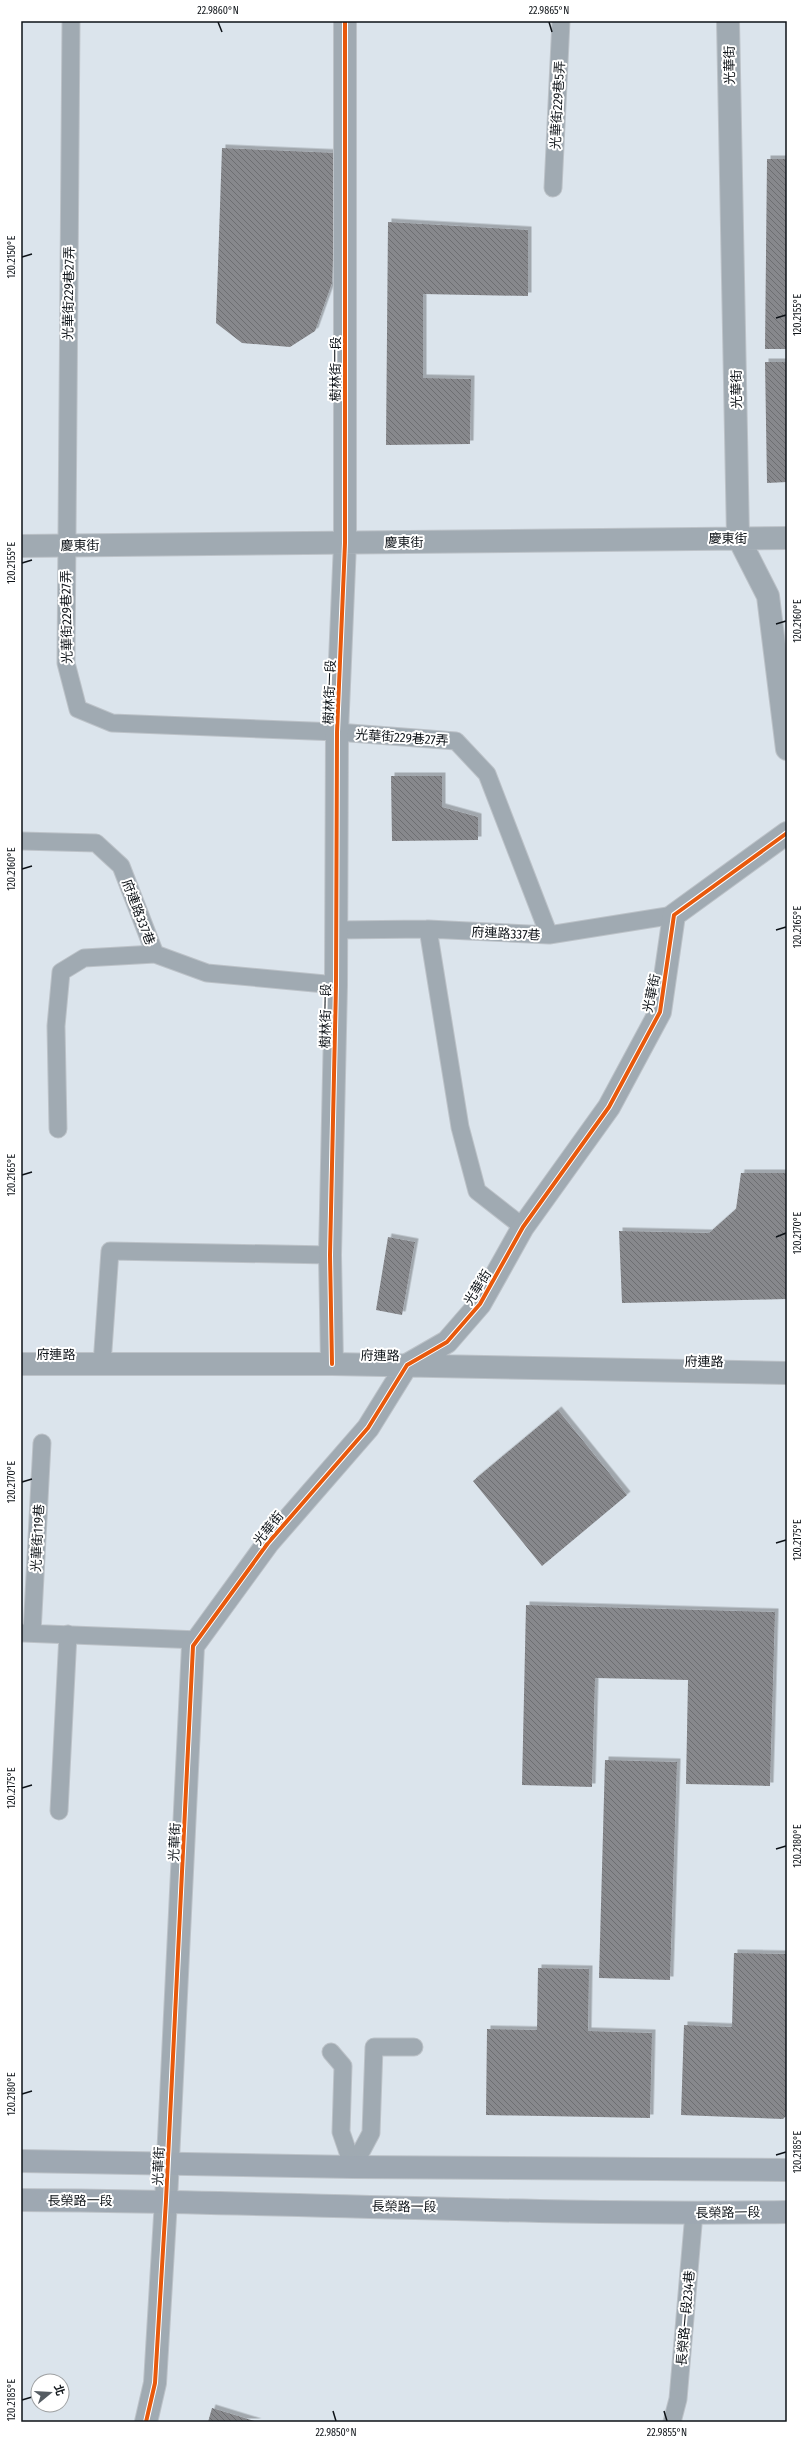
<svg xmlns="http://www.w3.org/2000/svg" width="808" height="2443" viewBox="0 0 808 2443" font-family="'Fira Sans Condensed','Noto Sans TC',sans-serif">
<defs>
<pattern id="building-back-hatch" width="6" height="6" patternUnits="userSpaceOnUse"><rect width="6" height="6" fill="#87888c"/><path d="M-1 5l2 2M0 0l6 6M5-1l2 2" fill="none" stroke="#6d6e71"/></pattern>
<filter id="shadow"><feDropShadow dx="3.5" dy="-3.5" stdDeviation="0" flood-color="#0004"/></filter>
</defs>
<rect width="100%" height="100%" fill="#dbe4ec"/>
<path fill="url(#building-back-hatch)" filter="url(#shadow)" d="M222,148L337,153L332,283L315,331L290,347L242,343L216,323Z
M767,159H787V349H765Z
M388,222L528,230V296L423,294V378L471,379L470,444L386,445Z
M765,362H787V482L767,483Z
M391,776H442V807L478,817V840L392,841Z
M741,1173H787V1299L622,1303L619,1231L709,1233L736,1209Z
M388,1237L415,1242L402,1315L376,1310Z
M558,1410L627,1495L542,1566L473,1481Z
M526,1605L775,1612L770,1786L686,1784L688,1680L595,1678L592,1787L522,1785Z
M605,1760L677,1762L670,1980L599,1978Z
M734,1953L787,1954V2115L783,2119L681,2115L684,2025L732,2027Z
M538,1968L589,1969L588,2031L652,2033L650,2118L486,2115L487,2029L537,2030Z
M212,2408L258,2422H208Z"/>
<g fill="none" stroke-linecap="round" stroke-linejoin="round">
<defs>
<path id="lane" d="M71,21L66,663L78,709L112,723L337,732L456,741L487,774L549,935
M553,188L561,21
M21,841L96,843L121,866L155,954L207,973L336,985
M428,929L460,1127L477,1191L523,1227
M336,930L428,929L549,935L674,915
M58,1129L56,1026L61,972L84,958L155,954
M102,1364L110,1251L330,1255
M22,1633L199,1640
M32,1633L42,1443
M59,1811L68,1634
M331,2052L343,2066L341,2132L353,2167
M353,2167L371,2133L374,2047H414
M672,2422L678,2399L694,2213"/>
<path id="street" d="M728,21L738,537L768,596L787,749
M21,546L787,538
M21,1364H332L787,1373
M332,1364L330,1255L336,985L337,732L345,543V21
M146,2422L155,2383L166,2200L193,1646L268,1543L368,1428L407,1365L447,1342L480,1304L523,1227L609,1107L660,1012L674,915L787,833"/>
<path id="secondary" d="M21,2161L353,2167L787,2170
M21,2200C276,2201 532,2216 787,2212"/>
</defs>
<use href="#lane" stroke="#bcc2c8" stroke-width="19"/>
<use href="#street" stroke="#bcc2c8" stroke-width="24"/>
<use href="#secondary" stroke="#bcc2c8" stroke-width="24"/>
<use href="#lane" stroke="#a0aab2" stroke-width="17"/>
<use href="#street" stroke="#a0aab2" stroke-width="22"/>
<use href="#secondary" stroke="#9ea8b2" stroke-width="22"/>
<defs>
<path id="cycleway" d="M332,1364L330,1255L336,985L337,732L345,543V21
M146,2422L155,2383L166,2200L193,1646L268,1543L368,1428L407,1365L447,1342L480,1304L523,1227L609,1107L660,1012L674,915L787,833"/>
</defs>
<use href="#cycleway" stroke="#fff" stroke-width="6"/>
<use href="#cycleway" stroke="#e8590c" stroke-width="4"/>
</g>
<path fill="none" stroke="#0d1217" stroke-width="1.5" d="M218,22L222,32M549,22L552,32M22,257L32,254M776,318L786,315M22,563L32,560M776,624L786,621M22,869L32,866M776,930L786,927M22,1175L32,1172M776,1237L786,1233M22,1482L32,1479M776,1543L786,1540M22,1788L32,1785M776,1849L786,1846M22,2094L32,2091M776,2155L786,2152M22,2400L32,2397M333,2411L336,2421M664,2411L667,2421"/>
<g text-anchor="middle" stroke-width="4" stroke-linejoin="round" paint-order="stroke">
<g font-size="13" fill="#0d1217" stroke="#fff">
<text transform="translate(729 65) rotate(-91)" y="5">光華街</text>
<text transform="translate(557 105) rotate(-87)" y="5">光華街229巷5弄</text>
<text transform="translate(68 293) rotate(-89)" y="5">光華街229巷27弄</text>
<text transform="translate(335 369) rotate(-90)" y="5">樹林街一段</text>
<text transform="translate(736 389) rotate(-91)" y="5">光華街</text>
<text x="728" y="543">慶東街</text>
<text transform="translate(404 542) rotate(-1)" y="5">慶東街</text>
<text transform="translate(80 545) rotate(-1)" y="5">慶東街</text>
<text transform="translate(66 617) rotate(-91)" y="5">光華街229巷27弄</text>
<text transform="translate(329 692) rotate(-88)" y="5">樹林街一段</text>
<text transform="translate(402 737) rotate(4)" y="5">光華街229巷27弄</text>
<text transform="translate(139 912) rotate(69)" y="5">府連路337巷</text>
<text transform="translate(506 933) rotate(3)" y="5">府連路337巷</text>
<text transform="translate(651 993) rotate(-78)" y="5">光華街</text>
<text transform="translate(325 1016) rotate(-89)" y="5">樹林街一段</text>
<text transform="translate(477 1287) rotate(-58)" y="5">光華街</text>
<text x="56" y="1359">府連路</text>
<text transform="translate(380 1355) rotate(1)" y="5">府連路</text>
<text transform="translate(704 1361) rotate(1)" y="5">府連路</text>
<text transform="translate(268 1528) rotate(-51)" y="5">光華街</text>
<text transform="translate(37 1538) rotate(-87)" y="5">光華街119巷</text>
<text transform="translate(174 1842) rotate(-87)" y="5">光華街</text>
<text transform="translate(158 2166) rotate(-87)" y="5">光華街</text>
<text x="80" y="2205">長榮路一段</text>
<text transform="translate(404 2206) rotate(1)" y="5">長榮路一段</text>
<text transform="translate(728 2212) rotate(-1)" y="5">長榮路一段</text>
<text transform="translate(685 2318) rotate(-85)" y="5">長榮路一段234巷</text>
</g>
</g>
<rect width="808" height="2443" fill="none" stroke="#ffffff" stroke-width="44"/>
<g transform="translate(50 2393) rotate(72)"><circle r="19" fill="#ffffff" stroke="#9ea0a2"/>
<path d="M0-3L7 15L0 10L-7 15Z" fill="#555c62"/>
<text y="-6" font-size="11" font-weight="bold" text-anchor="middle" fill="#0d1217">北</text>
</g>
<rect x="22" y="22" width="764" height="2399" fill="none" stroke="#0d1217" stroke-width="1.5"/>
<g font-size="10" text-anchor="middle" fill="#0d1217">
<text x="218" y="14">22.9860°N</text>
<text x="549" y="14">22.9865°N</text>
<text transform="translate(11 257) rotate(-90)" y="4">120.2150°E</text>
<text transform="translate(797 315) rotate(-90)" y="4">120.2155°E</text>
<text transform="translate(11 563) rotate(-90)" y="4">120.2155°E</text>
<text transform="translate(797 621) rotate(-90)" y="4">120.2160°E</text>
<text transform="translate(11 869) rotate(-90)" y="4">120.2160°E</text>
<text transform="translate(797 927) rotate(-90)" y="4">120.2165°E</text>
<text transform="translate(11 1175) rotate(-90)" y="4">120.2165°E</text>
<text transform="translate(797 1233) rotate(-90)" y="4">120.2170°E</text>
<text transform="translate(11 1482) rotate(-90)" y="4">120.2170°E</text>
<text transform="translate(797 1540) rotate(-90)" y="4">120.2175°E</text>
<text transform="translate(11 1788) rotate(-90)" y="4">120.2175°E</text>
<text transform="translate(797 1846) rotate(-90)" y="4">120.2180°E</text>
<text transform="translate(11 2094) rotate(-90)" y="4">120.2180°E</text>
<text transform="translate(797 2152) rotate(-90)" y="4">120.2185°E</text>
<text transform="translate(11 2400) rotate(-90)" y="4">120.2185°E</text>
<text x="336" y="2436">22.9850°N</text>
<text x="667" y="2436">22.9855°N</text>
</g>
</svg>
